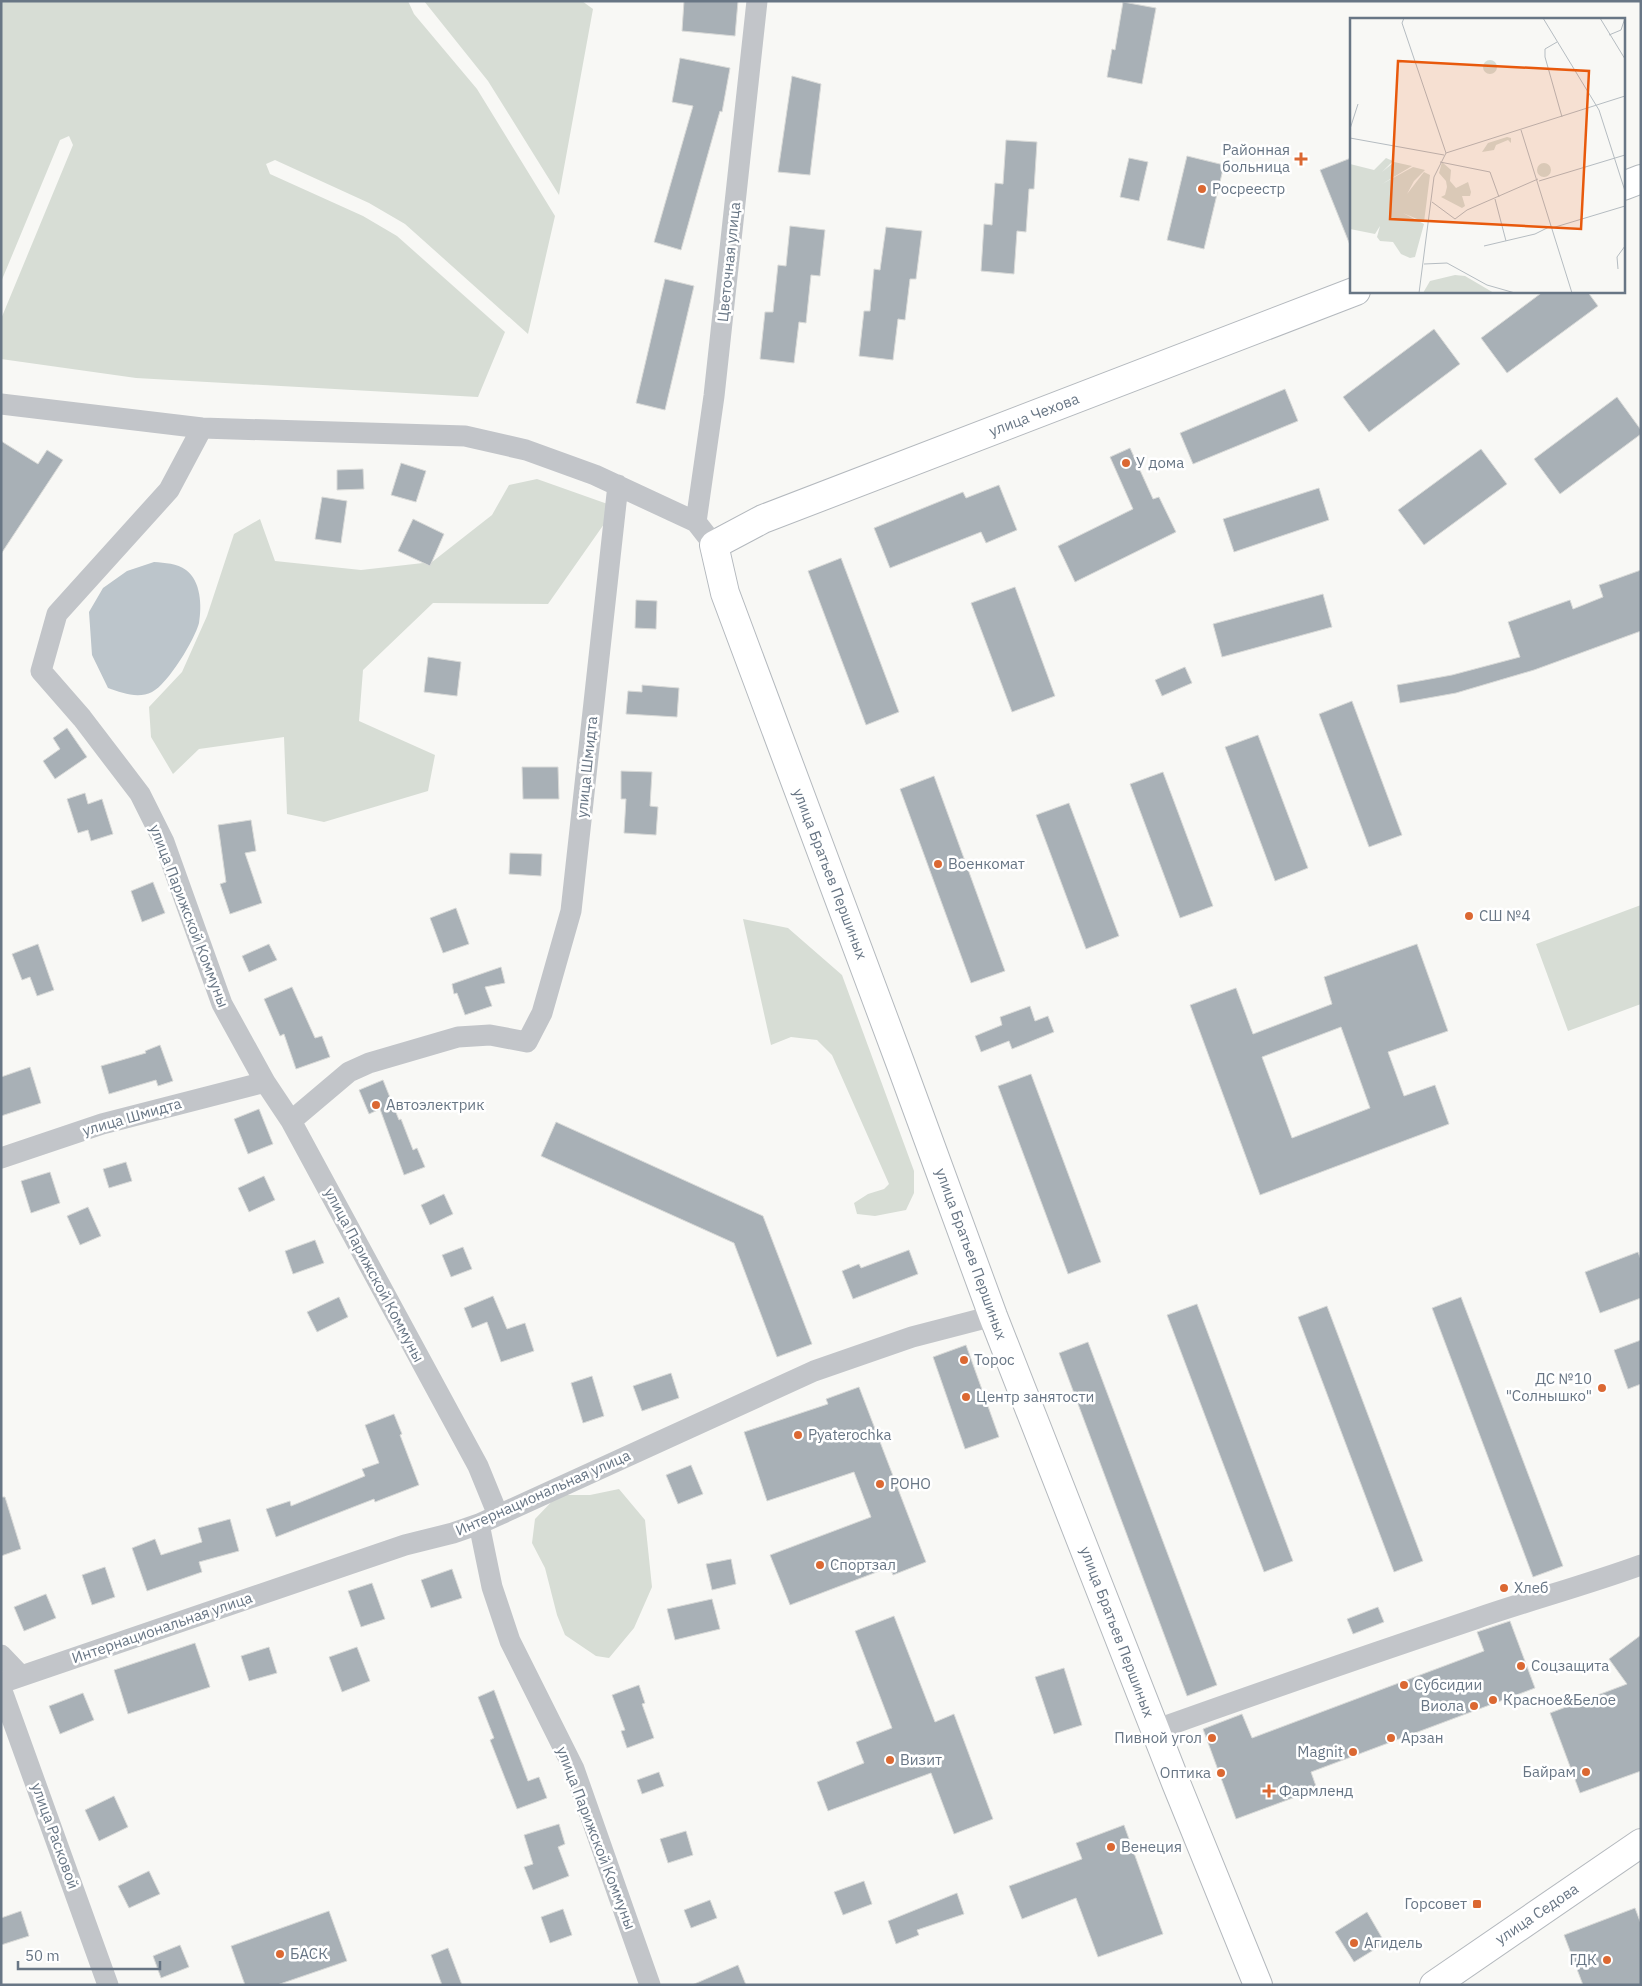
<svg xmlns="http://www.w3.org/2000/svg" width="1642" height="1986" viewBox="0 0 1642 1986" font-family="'IBM Plex Sans',sans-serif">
<rect width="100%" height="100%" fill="#f8f8f5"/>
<path fill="#d7ddd5" d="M1,1H408L414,14L477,89L555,216L528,334L405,224L369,203L275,160L266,164L270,174L363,216L397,236L505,332L478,397L136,378L1,359V319L73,145L69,136L60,140L1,282Z
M424,1H582L593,9L559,195L488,81Z
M537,479L616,507L548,604L433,603L363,670L359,721L435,755L428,791L324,822L287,814L284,737L199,749L173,774L151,737L149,707L182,672L207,616L234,534L260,519L275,561L361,570L432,562L492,515L509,485Z
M1641,905V1004L1568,1031L1536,944Z
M743,919L788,928L842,975L914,1171V1193L906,1210L875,1216L857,1214L854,1203L868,1194L884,1189L889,1184L832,1055L817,1040L791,1037L771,1045Z
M619,1489L645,1520L652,1587L634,1628L609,1658L596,1656L565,1635L557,1615L545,1568L532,1543L535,1519L558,1495H590Z"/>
<path fill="#bcc5cb" d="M154,562C165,563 177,563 186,570C201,581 202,606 199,623C195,639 168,684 152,692C138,699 122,693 108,688L92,655L89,612L103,588L127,571Z"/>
<path fill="#a8b0b6" stroke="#d9dad8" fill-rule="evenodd" d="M684,1H738L735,36L682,31Z
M1123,2L1156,8L1142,84L1107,77L1112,49L1115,50Z
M680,58L730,68L722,112L720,111L681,250L654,242L693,106L672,102Z
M792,76L821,84L810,175L778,172Z
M1006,140L1037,142L1034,189H1029L1026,232L1017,231L1014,274L981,271L984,224L992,225L995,183L1003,184Z
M1187,156L1224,165L1204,249L1167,240Z
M1129,158L1148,162L1139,201L1120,197Z
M1351,158V245H1350L1320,170Z
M790,226L825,230L820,276L811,275L806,323L799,322L794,363L760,359L765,312H773L778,265L786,266Z
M886,227L922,231L916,279H910L905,320L898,319L893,360L859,356L864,311H870L874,269L880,270Z
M665,279L694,286L665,410L636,403Z
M1544,291H1587L1598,306L1507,373L1481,338Z
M1434,329L1460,364L1369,432L1343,397Z
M1285,389L1298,421L1193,464L1180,433Z
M1617,397L1641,430V434L1560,494L1534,459Z
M1,441L38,464L47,450L63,460L1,554Z
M1130,448L1153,499L1159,497L1176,532L1075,582L1058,546L1133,509L1110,457Z
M1481,449L1507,484L1424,545L1398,510Z
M401,463L426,471L416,502L391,495Z
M363,469L364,489L337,490V470Z
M999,485L1017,530L986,543L981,532L890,568L874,528L963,492L966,498Z
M1319,488L1329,520L1234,552L1223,519Z
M322,497L347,501L341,543L315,539Z
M413,519L444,534L430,566L398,551Z
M841,558L899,712L866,725L808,571Z
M1641,570V631L1534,670L1456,693L1400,703L1397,685L1452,675L1520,657L1508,622L1570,600L1573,609L1603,597L1599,585Z
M1015,587L1055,696L1012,712L971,603Z
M1323,594L1332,627L1222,657L1213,624Z
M636,600L657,601L656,629L635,628Z
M428,657L461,662L457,696L424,692Z
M1185,667L1192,683L1162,696L1155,680Z
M642,685L679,688L677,717L626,714L628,691L642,692Z
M1352,701L1402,835L1369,847L1319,714Z
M67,728L87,757L55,779L43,761L60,749L53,738Z
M1258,735L1308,868L1275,881L1225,747Z
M522,767H558L559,799H523Z
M621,771L652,772L650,806L658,807L656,835L624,833L626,799H621Z
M1163,772L1213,906L1180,918L1130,784Z
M934,776L1005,971L971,983L900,789Z
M85,793L88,804L102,799L113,834L91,841L88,830L78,833L67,799Z
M1069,803L1119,936L1086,949L1036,815Z
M251,820L256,851L245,853L262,903L230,914L220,884L226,882L218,825Z
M510,853L542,854L541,876L509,874Z
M153,882L165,913L142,922L131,891Z
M456,908L469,944L443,953L430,918Z
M38,944L54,990L37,996L30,977L22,980L12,954Z
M269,944L277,960L249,972L242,956Z
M1417,944L1448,1031L1388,1052L1404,1096L1435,1085L1449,1124L1260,1195L1190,1005L1236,988L1253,1034L1332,1004L1324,977ZM1341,1027L1370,1108L1292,1138L1262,1057Z
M501,967L505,983L485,987L492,1006L465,1015L457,993L454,994L452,984Z
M292,987L315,1038L322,1036L330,1057L296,1069L284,1034L280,1036L264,999Z
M1030,1006L1035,1021L1048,1016L1054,1032L1012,1049L1009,1041L981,1052L975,1036L1002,1025L1000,1017Z
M160,1045L173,1081L158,1086L156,1080L109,1094L101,1066L146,1053L145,1051Z
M30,1067L41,1103L1,1116V1077Z
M1031,1074L1101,1262L1068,1274L998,1086Z
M383,1080L399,1120L401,1119L413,1150L417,1148L425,1167L404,1175L380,1109L369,1114L359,1090Z
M259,1109L273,1144L248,1154L234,1119Z
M556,1122L763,1216L812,1344L777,1357L734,1243L541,1156Z
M126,1162L132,1181L109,1188L103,1169Z
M50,1172L60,1203L31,1213L21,1181Z
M264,1176L275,1200L249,1212L238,1188Z
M444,1194L453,1214L430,1225L421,1205Z
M88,1207L101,1236L80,1245L67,1216Z
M315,1240L324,1263L293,1274L285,1251Z
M463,1247L472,1269L451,1277L442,1255Z
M909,1250L918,1274L853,1299L842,1271L859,1264L861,1268Z
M1638,1252L1641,1260V1298L1600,1313L1585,1272Z
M493,1296L507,1329L525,1323L534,1351L501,1362L487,1322L472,1328L464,1308Z
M339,1297L348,1317L317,1332L307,1312Z
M1461,1297L1563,1566L1533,1577L1432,1308Z
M1197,1304L1293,1561L1264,1572L1167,1315Z
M1327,1306L1423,1561L1394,1572L1298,1317Z
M1641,1340V1384L1628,1389L1614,1350Z
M1088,1342L1217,1685L1187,1696L1059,1353Z
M966,1345L999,1437L965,1449L933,1357Z
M671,1373L679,1398L642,1411L633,1386Z
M592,1376L604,1416L583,1423L571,1383Z
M859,1387L926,1562L893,1575L890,1567L790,1605L770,1555L871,1517L854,1472L767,1501L744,1432L828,1404L826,1399Z
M394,1414L402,1434L400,1435L419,1485L375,1502L374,1499L276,1537L266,1509L290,1501L291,1506L365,1476L362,1469L379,1463L365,1425Z
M691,1465L703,1494L678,1504L666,1475Z
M1,1497H5L21,1549L1,1556Z
M230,1519L239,1551L199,1562L202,1572L147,1591L132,1548L155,1539L161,1555L202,1542L198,1528Z
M731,1559L736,1584L712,1590L706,1564Z
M105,1567L115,1597L92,1605L82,1575Z
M452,1569L462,1598L431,1608L421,1580Z
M372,1583L385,1619L361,1627L348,1591Z
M46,1594L56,1618L24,1631L14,1607Z
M712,1599L720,1629L675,1640L667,1609Z
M1378,1607L1384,1622L1353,1634L1347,1619Z
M894,1616L935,1722L954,1714L993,1819L954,1834L931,1773L828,1811L817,1782L864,1763L856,1742L892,1728L855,1631Z
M1510,1621L1535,1688L1311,1772L1317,1789L1236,1819L1203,1729L1242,1714L1252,1738L1484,1651L1477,1632Z
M1641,1635V1771L1580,1793L1550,1713L1627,1684L1609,1659Z
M195,1643L210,1687L128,1714L114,1670Z
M269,1647L277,1673L249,1681L241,1656Z
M357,1647L370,1681L342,1692L329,1657Z
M1064,1668L1082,1725L1054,1734L1035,1677Z
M639,1685L645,1703L642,1704L654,1738L627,1748L621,1731L625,1730L612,1695Z
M494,1690L528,1781L539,1777L547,1798L517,1809L490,1740L494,1738L478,1697Z
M83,1693L94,1720L60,1734L49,1706Z
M659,1772L664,1786L642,1794L637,1780Z
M114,1796L128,1827L99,1841L85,1810Z
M559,1824L565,1844L558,1847L569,1876L533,1890L524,1867L533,1864L524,1835Z
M1124,1825L1163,1934L1098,1957L1076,1898L1022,1919L1009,1886L1082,1859L1076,1843Z
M686,1831L693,1855L668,1863L660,1839Z
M149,1871L160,1894L129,1908L118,1886Z
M864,1881L872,1904L843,1915L834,1892Z
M957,1893L964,1914L917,1930L919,1935L896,1944L888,1921Z
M710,1900L717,1918L691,1928L684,1910Z
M1635,1908L1641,1924V1985H1583L1564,1935Z
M563,1909L572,1935L550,1943L541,1917Z
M21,1911L29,1936L1,1945V1918Z
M329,1911L347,1961L277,1985H245L231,1946Z
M1367,1912L1385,1943L1354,1962L1335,1932Z
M180,1945L189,1967L161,1978L153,1956Z
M448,1948L462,1985H442L431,1955Z
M738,1965L746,1985H692Z"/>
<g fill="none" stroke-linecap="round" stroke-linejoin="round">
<defs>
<path id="secondary" d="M1623,186L1641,179
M1258,1985L1176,1783L993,1316L901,1065L725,593L714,545L763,519L1356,291
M1434,1985L1641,1843"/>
</defs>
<use href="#secondary" stroke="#b4b9be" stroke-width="30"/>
<path stroke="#c2c5c9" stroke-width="21" d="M1,404L202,428L465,436L526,450L595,475L696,522L714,545
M202,428L169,490L57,614L41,671L82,718L140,794L164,842L222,1004L265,1082L291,1121L478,1466L498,1515
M696,522L714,396L757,1
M291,1121L349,1072L369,1063L458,1037L490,1035L527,1042L542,1013L571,911L618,485
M1,1158L102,1124L265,1082
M479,1524L492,1587L510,1641L574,1769L650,1985
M1,1655L21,1676
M1,1683L405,1545L453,1533L479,1524L814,1371L912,1337L993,1316
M1,1688L108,1985
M1155,1730C1261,1692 1368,1655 1475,1619C1530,1600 1586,1585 1641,1565"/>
<use href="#secondary" stroke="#fff" stroke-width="28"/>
</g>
<g fill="#db6832" stroke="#fff" stroke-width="2">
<path d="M1298.5 151.5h5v5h5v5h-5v5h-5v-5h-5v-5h5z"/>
<circle cx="1202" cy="189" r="5"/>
<circle cx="1126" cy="463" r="5"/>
<circle cx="938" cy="864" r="5"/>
<circle cx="1469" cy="916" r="5"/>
<circle cx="376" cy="1105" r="5"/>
<circle cx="964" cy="1360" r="5"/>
<circle cx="1602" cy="1388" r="5"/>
<circle cx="966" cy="1397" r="5"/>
<circle cx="798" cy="1435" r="5"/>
<circle cx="880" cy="1484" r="5"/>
<circle cx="820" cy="1565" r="5"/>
<circle cx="1504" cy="1588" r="5"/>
<circle cx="1521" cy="1666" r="5"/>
<circle cx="1404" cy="1685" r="5"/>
<circle cx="1493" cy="1700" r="5"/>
<circle cx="1474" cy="1706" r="5"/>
<circle cx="1212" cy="1738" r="5"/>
<circle cx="1391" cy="1738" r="5"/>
<circle cx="1353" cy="1752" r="5"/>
<circle cx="890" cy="1760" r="5"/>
<circle cx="1586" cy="1772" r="5"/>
<circle cx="1221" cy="1773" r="5"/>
<path d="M1266.5 1783.5h5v5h5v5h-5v5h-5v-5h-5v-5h5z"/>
<circle cx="1111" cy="1847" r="5"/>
<rect x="1472" y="1899" width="10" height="10" rx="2.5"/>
<circle cx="1354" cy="1943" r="5"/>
<circle cx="280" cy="1954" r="5"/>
<circle cx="1607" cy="1960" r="5"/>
</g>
<g text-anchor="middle" stroke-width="5" stroke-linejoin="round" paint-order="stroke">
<g font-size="15" fill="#687685" stroke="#fff" text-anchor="start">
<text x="1290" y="155" text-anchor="end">Районная<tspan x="1290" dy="17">больница</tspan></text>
<text x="1212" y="194">Росреестр</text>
<text x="1136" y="468">У дома</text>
<text x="948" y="869">Военкомат</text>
<text x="1479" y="921">СШ №4</text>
<text x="386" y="1110">Автоэлектрик</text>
<text x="974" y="1365">Торос</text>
<text x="1592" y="1384" text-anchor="end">ДС №10<tspan x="1592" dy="17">"Солнышко"</tspan></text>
<text x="976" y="1402">Центр занятости</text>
<text x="808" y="1440">Pyaterochka</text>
<text x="890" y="1489">РОНО</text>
<text x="830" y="1570">Спортзал</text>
<text x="1514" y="1593">Хлеб</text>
<text x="1531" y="1671">Соцзащита</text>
<text x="1414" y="1690">Субсидии</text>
<text x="1503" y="1705">Красное&amp;Белое</text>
<text x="1464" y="1711" text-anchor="end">Виола</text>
<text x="1202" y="1743" text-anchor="end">Пивной угол</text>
<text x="1401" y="1743">Арзан</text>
<text x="1343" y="1757" text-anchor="end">Magnit</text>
<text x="900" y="1765">Визит</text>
<text x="1576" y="1777" text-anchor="end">Байрам</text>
<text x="1211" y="1778" text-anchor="end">Оптика</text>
<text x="1279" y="1796">Фармленд</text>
<text x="1121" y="1852">Венеция</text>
<text x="1467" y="1909" text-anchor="end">Горсовет</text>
<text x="1364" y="1948">Агидель</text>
<text x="290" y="1959">БАСК</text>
<text x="1597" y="1965" text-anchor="end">ГДК</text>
</g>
<g font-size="15" fill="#687685" stroke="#fff">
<text transform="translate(729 262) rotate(-84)" y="5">Цветочная улица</text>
<text transform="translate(1034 415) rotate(-21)" y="5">улица Чехова</text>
<text transform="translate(587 767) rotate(-84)" y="5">улица Шмидта</text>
<text transform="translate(830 874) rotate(69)" y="5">улица Братьев Першиных</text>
<text transform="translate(189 916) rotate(69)" y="5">улица Парижской Коммуны</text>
<text transform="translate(132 1117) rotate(-16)" y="5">улица Шмидта</text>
<text transform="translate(971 1254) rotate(70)" y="5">улица Братьев Першиных</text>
<text transform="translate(374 1275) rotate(62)" y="5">улица Парижской Коммуны</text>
<text transform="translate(543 1493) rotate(-24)" y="5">Интернациональная улица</text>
<text transform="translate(162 1628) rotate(-19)" y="5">Интернациональная улица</text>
<text transform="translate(1117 1632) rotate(69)" y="5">улица Братьев Першиных</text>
<text transform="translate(55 1836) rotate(70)" y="5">улица Расковой</text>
<text transform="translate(596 1838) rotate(69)" y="5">улица Парижской Коммуны</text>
<text transform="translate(1537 1914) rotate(-34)" y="5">улица Седова</text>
</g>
</g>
<g transform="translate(1350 18)">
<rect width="275" height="275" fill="#f8f8f5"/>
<path d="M133 49a7 7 0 1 1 14 0a7 7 0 1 1-14 0ZM157,119L161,120V125L158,122L146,127L144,132L132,134L138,125ZM36,140L43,143L32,154L44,144L62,148L32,166L63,149L75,152L64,163L57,176L74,154L80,157L74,204L53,195L74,206L65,239L60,240L51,236L43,224L30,223L27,219L30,208L25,216L0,211V146L24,152ZM92,144L101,152L100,163L106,170L118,164L121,174L120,178H112L115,188L112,190L91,179L95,177L97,169L96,163L89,155ZM187 152a7 7 0 1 1 14 0a7 7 0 1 1-14 0ZM105,257L115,258L144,275H73L80,263Z" fill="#d7ddd5"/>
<path fill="none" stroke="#b5bcc1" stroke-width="1" d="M54,0L52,5L96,135M193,0L249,92L275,173M250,0L275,41M259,17L271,12L275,0M207,24L195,31V39L212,99M0,111L8,86M171,112L222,275M0,120L94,137M96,135L275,78M90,144L140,154L149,179M189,163L275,137M145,181L156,223M82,184L105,201L117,192L188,161M202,210L275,188M134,228L185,216L201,208M74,246L97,245L137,267L165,275M268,251L267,239L275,228M69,275L84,159L96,135"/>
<path fill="#e8590c" fill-opacity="0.15" stroke="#e8590c" stroke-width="2.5" d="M48,43L239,53L231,211L40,201Z"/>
<rect width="275" height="275" fill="none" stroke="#687685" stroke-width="2.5"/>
</g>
<rect width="1642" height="1986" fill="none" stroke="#687685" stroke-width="5"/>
<path d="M18 1961v8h142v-8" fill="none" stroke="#687685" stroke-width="2.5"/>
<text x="25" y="1961" font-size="15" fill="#687685" stroke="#ffffff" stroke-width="4" paint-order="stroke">50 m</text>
</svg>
